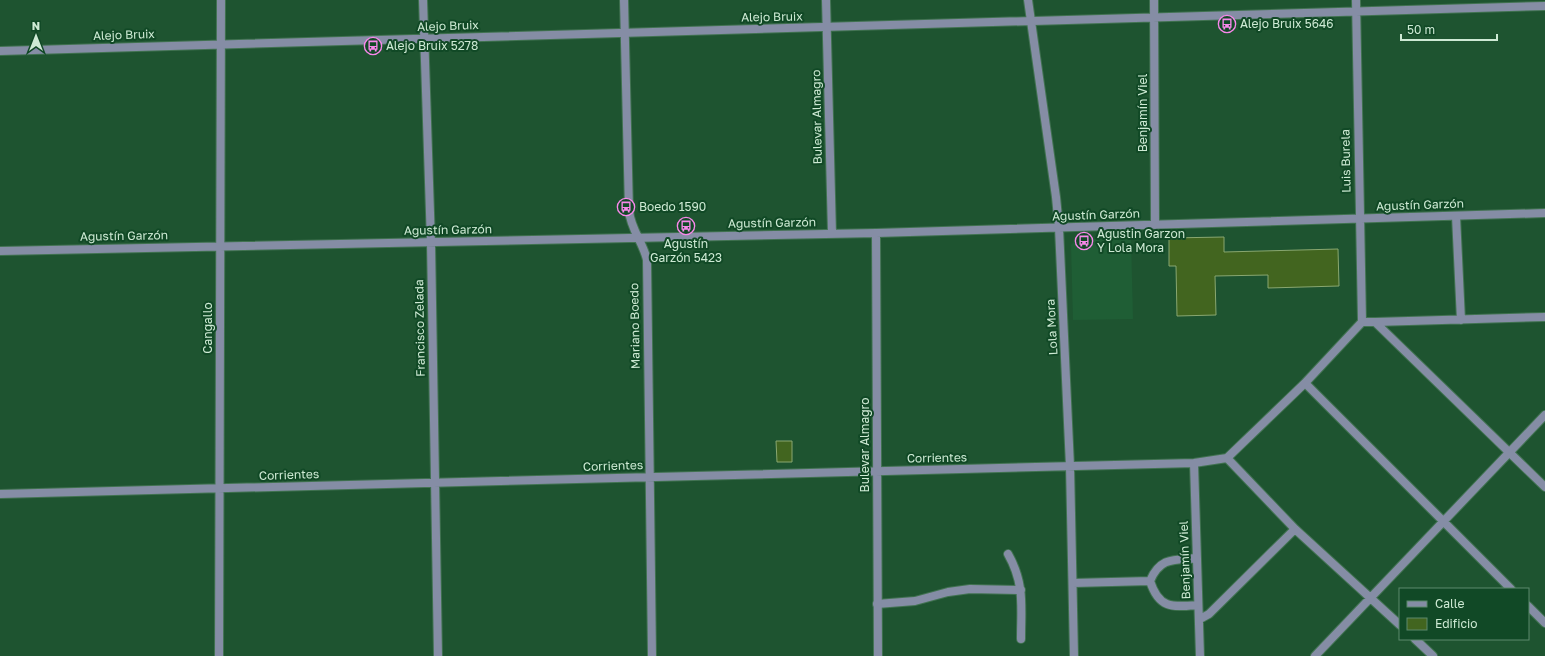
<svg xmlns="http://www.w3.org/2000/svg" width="1545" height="656" viewBox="0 0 1545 656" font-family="'Golos Text',sans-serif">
<rect width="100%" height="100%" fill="#1e5430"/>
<path fill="#1f5e35" d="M1131,238L1133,319L1073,320L1071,245L1077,239Z"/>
<path fill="#42651f" stroke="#89a770" d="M1224,237V252L1338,249L1339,286L1268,288V275L1215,276L1216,315L1177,316L1176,266H1169V238Z
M776,441H792V462H777Z"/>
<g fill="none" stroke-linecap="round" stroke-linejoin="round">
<defs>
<path id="service" d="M1008,554C1025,584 1021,606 1021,639
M877,604L915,601L948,592L970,589L1021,590"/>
<path id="minor" d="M423,0L431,243L438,656
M624,0L629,211C631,230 643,242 647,260L652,656
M826,0L832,234
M1028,0L1056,197L1059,228L1070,466L1074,656
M1154,0L1155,225
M1356,0L1362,322
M0,51L1545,6
M1456,216L1461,320
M876,233L878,656
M0,251L876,233L1545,213
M1375,322L1545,317
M1305,383L1511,589
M1227,458L1305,383L1362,322H1375L1545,487
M1227,458L1295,529L1400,625
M1194,463L1200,656
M0,494L1194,463L1227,458
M1197,558C1174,560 1160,557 1150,581C1159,609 1172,607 1198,605
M1073,583L1150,581
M1528,606L1545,623
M1200,619L1209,614L1295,529
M1415,639L1433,656
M219,656L221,0
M1315,656L1545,415"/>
</defs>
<use href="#service" stroke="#417251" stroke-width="10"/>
<use href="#minor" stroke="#417251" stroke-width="10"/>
<use href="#service" stroke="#858da5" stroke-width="8"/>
<use href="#minor" stroke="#858da5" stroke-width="8"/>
</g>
<defs>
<symbol id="bus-ring" viewBox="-11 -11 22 22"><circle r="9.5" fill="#114926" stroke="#f888ea" stroke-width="1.5"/><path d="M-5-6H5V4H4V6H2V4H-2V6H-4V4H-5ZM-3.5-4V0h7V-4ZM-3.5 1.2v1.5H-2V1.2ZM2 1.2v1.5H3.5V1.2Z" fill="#f888ea"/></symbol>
</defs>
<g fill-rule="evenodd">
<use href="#bus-ring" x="1217" y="14" width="20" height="20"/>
<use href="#bus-ring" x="363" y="36" width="20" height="20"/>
<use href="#bus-ring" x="616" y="197" width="20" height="20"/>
<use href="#bus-ring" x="676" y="216" width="20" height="20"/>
<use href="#bus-ring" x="1074" y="231" width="20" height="20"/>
</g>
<g text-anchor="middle" stroke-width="4" stroke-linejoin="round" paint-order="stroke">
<g font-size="12" fill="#ceead4" stroke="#114926">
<text transform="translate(772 17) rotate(-1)" y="4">Alejo Bruix</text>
<text transform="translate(448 26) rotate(-2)" y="4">Alejo Bruix</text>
<text transform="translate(124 35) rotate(-2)" y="4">Alejo Bruix</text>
<text transform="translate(1143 113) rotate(-90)" y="4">Benjamín Viel</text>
<text transform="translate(817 117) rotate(-91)" y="4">Bulevar Almagro</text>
<text transform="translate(1346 161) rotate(-91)" y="4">Luis Burela</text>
<text transform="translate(1420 205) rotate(-2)" y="4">Agustín Garzón</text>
<text transform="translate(1096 215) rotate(-2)" y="4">Agustín Garzón</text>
<text transform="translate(772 223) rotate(-1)" y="4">Agustín Garzón</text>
<text transform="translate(448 230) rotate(-1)" y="4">Agustín Garzón</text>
<text transform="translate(124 236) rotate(-1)" y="4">Agustín Garzón</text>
<text transform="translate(635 326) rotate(-91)" y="4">Mariano Boedo</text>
<text transform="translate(1052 327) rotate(-93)" y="4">Lola Mora</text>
<text transform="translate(208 328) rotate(-90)" y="4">Cangallo</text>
<text transform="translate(420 328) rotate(-91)" y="4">Francisco Zelada</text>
<text transform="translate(865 445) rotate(-90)" y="4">Bulevar Almagro</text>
<text transform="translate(937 458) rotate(-1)" y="4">Corrientes</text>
<text transform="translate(613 466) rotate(-2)" y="4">Corrientes</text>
<text transform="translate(289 475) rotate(-2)" y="4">Corrientes</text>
<text transform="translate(1185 560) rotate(-92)" y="4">Benjamín Viel</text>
</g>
<g font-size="12" fill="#ceead4" stroke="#114926" text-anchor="start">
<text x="1240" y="28">Alejo Bruix 5646</text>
<text x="386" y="50">Alejo Bruix 5278</text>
<text x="639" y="211">Boedo 1590</text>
<text x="1097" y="238">Agustin Garzon<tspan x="1097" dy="14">Y Lola Mora</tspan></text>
<text x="686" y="248" text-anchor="middle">Agustín<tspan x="686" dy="14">Garzón 5423</tspan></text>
</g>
</g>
<rect x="1399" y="588" width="130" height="52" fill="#114926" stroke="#5d896c"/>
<rect x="1407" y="601" width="20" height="6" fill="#858da5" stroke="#5d896c"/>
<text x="1435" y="608" font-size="12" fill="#ceead4">Calle</text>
<rect x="1407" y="618" width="20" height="12" fill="#42651f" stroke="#5d896c"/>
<text x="1435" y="628" font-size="12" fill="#ceead4">Edificio</text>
<g transform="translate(36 36)" stroke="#114926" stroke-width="3" paint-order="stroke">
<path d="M0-3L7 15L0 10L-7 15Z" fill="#ceead4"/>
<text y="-6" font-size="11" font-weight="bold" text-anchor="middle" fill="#ceead4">N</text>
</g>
<path d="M1401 34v6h96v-6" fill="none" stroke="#ceead4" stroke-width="2"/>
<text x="1407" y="34" font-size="12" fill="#ceead4" stroke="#114926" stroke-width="3" paint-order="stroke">50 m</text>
</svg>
